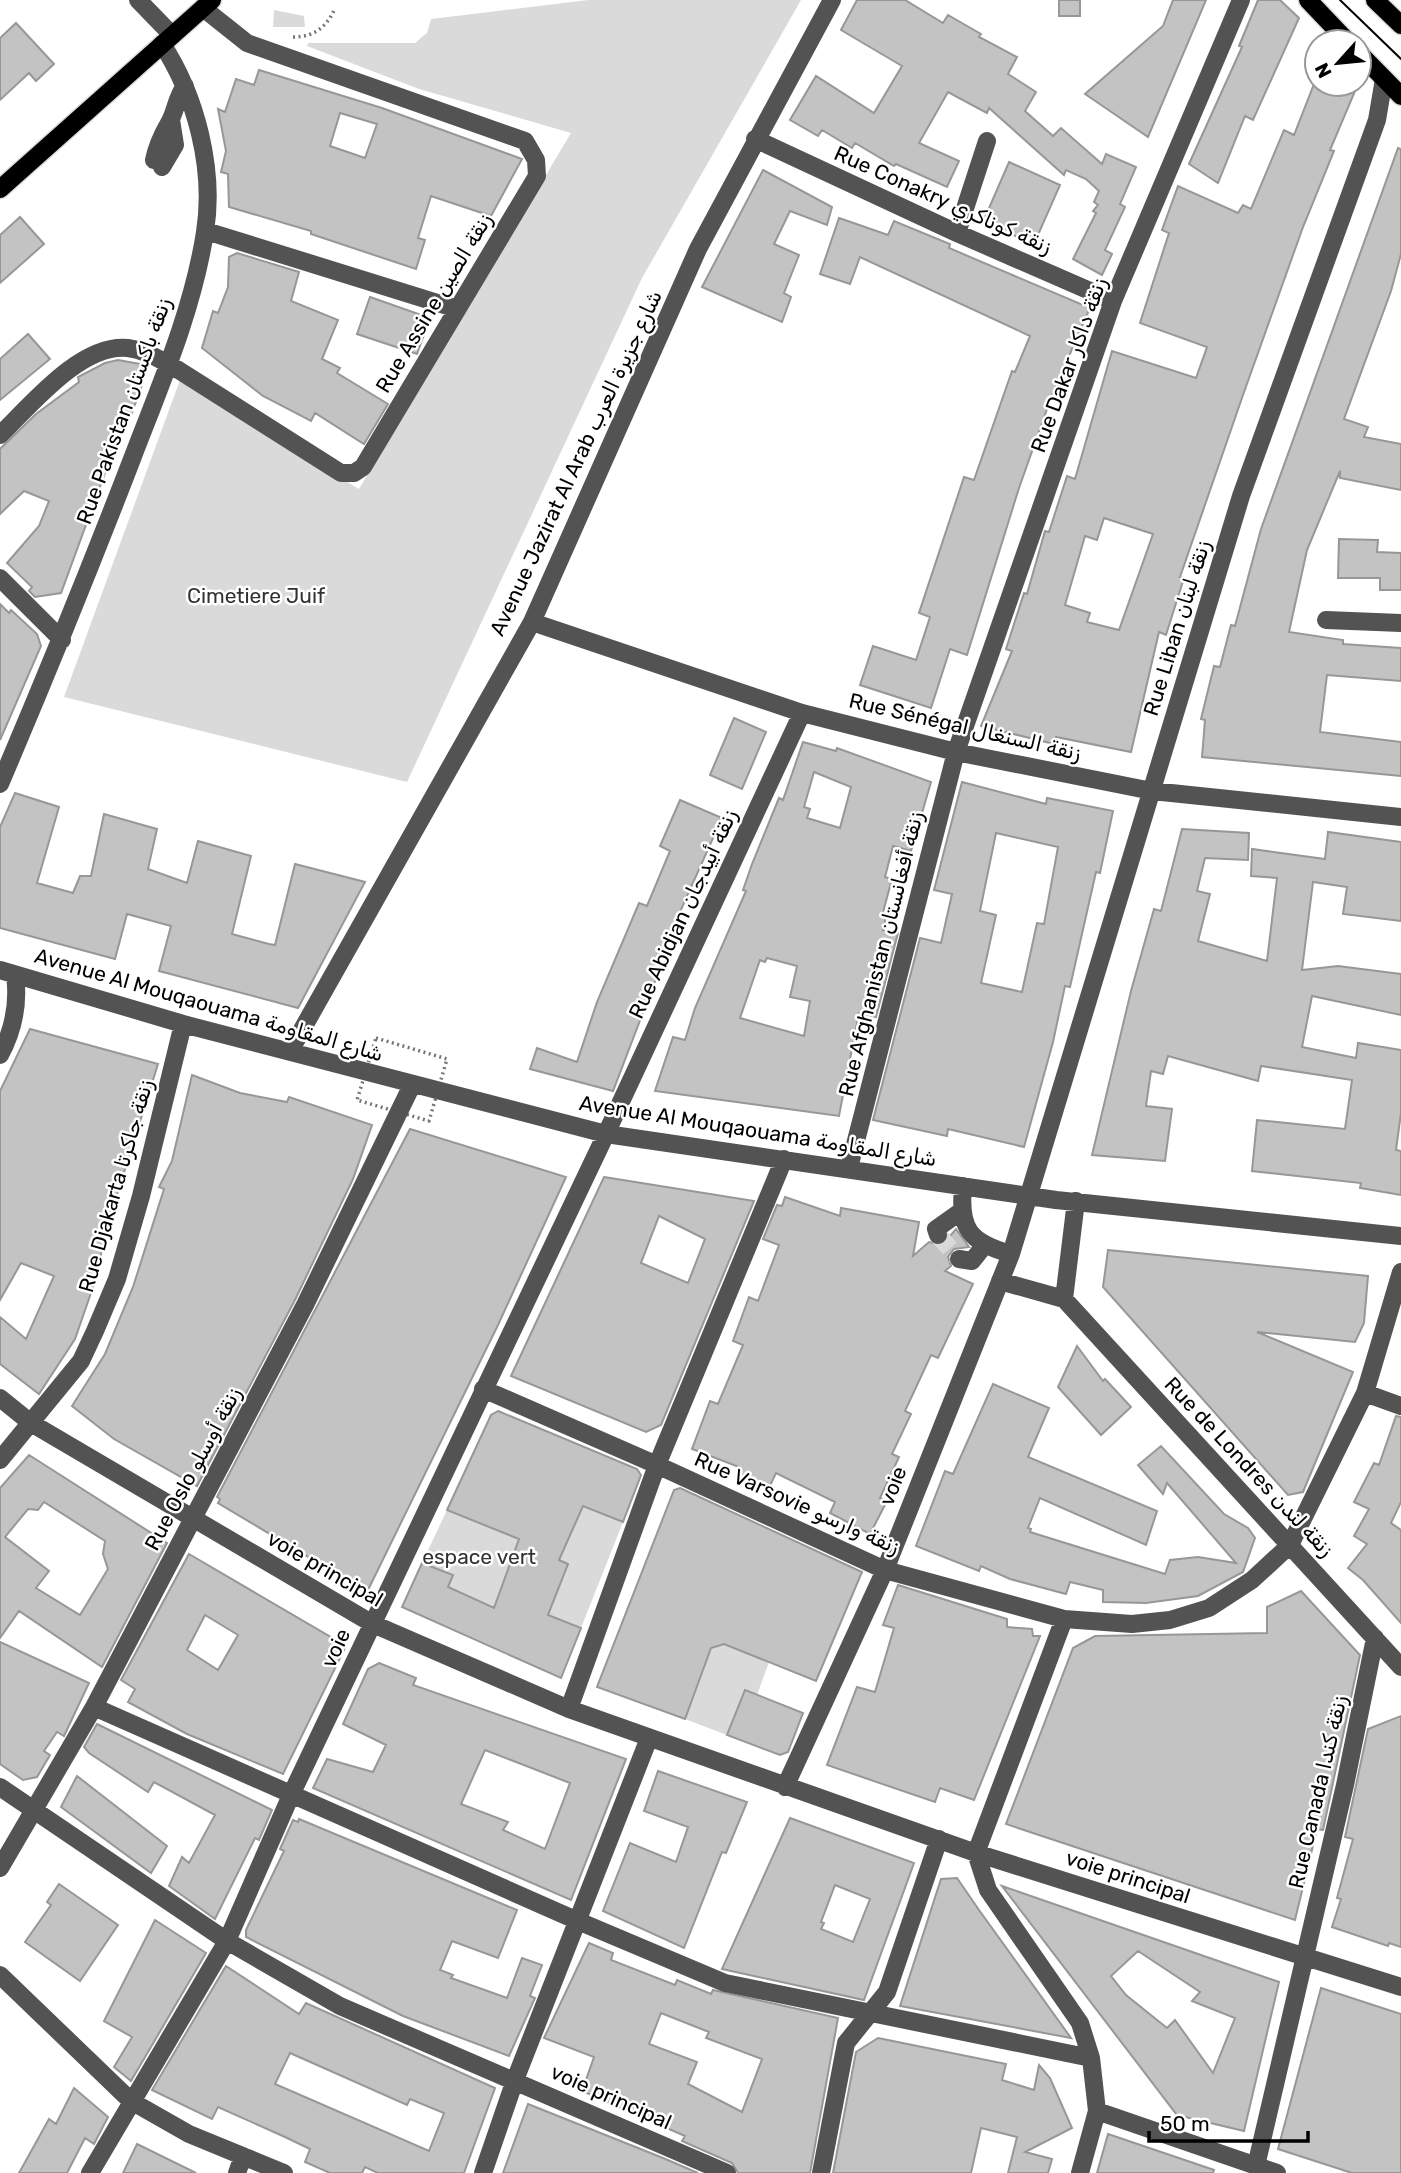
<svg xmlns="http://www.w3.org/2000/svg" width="1401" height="2173" viewBox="0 0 1401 2173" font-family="Rubik,Vazirmatn,sans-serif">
<rect width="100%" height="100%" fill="#fff"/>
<path fill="#dadada" d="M588,0H801L642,278L407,782L64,697L180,380L359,489L571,133L419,89L307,46L308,43H415L427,33L431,19Z
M274,10L304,16L305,27H273Z
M583,1506L623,1522L581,1628L548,1615L568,1565L559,1560Z
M447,1510L519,1539L494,1608L448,1587L422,1563Z
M714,1640L769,1662L757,1695L745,1690L727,1735L685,1719Z"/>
<path fill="#c3c3c3" stroke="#979797" stroke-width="2" fill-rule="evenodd" d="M857,0H905L943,23L948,15L981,34L979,37L1017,57L1008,74L1036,92L1025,111L1053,136L1061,128L1102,164L1106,154L1136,167L1120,204L1125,207L1105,250L1112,254L1102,275L1073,259L1096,213L1093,211L1098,205L1094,202L1099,191L1086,179L1066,170L1064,175L989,108L987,113L948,92L919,143L959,161L947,187L896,164L894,166L855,143L852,148L822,130L818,136L790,120L816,76L874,113L902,66L841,30Z
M1059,0H1080V16H1059Z
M1173,0H1206L1148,137L1085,94L1163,26Z
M1258,0H1280L1299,18L1253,120L1245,116L1218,183L1189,164L1242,47L1239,46Z
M16,23L54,64L36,81L29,73L0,100V38Z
M259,70L382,108L522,159L491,216L431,196L418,238L425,240L416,269L311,234V231L229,207L228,174L221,172L226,151L218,109L225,112L236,79L254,85ZM340,113L377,124L365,158L330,146Z
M1314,84H1358L1330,150L1334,151L1303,227L1243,395L1180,577L1184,578L1166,635L1159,632L1131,752L1056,737L1054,744L981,726L1012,651L1006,649L1024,593L1027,594L1045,531L1049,532L1067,476L1075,479L1112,351L1196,378L1207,347L1140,323L1169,233L1162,230L1178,186L1238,213L1243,205L1251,209L1284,130L1294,135ZM1104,518L1153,534L1119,630L1087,622L1090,613L1065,605L1085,536L1097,540Z
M1398,148L1401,149V254L1391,291L1344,419L1368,427L1364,437L1401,444V490L1340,478V471L1307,550L1289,632L1343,640V644L1401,648V681L1327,675L1320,732L1401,742V776L1202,757L1205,720L1201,719L1214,666L1220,667L1231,625L1235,626L1261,529Z
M1009,162L1060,185L1034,244L983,222Z
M763,170L832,207L827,225L790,211L774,244L799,255L784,293L791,297L782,322L702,287Z
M20,217L44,244L0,283V235Z
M839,218L888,235L894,221L950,244L949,248L1090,308L1052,395L1019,488L967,655L950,649L931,708L860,685L873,646L916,660L930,617L919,613L964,477L974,480L1012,371L1015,372L1030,336L860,257L850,284L820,274Z
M237,253L299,272L291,301L338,320L322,359L340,368L337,373L388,404L364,444L315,413L311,421L263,396L202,348L213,311L218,313L228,287L229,257Z
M370,297L430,318L417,354L357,334Z
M28,334L50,359L0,400V359Z
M118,360L146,365L142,385L131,415L127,413L61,593L35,597L29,591L32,587L7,563L39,526L49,501L24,491L0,514V449L36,414L79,382L78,377L105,363Z
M1339,539L1378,540L1377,552L1401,553V590H1380V578H1338Z
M0,604L9,613L11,610L37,634L41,646L0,740Z
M734,718L766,732L742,789L710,775Z
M803,742L836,751L837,748L931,782L911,851L893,846L885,877L892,879L882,916L886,917L883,930L898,933L876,1017L859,1013L839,1116L655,1091L673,1037L685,1040L695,1008L746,891L743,890L752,864L779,798L783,800ZM814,772L851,787L840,828L807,818L810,809L804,807ZM767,958L797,966L790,997L810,1001L804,1036L740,1018L760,960L765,962Z
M962,782L1046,804L1047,798L1113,811L1100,873L1096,872L1070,987L1065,986L1053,1042L1024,1147L948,1129L947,1136L873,1120L920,938L941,943L952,894L934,890ZM996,833L1058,847L1044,924L1037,923L1022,992L981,983L996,915L980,911Z
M15,793L59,807L37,883L73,893L80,876H91L104,814L157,829L148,869L187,883L198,841L251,856L232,934L269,944L275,945L295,864L365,882L298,1008L159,971L171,926L127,914L115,959L0,928V827Z
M680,800L722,818L658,961L662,963L613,1091L530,1069L537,1048L577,1062L597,1002L639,903L647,906L670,851L660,846Z
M1182,829L1249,833L1248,860L1205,858L1197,891L1210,894L1198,941L1267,961L1277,878L1251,876L1252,849L1325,859L1328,832L1401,842V921L1343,914L1347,887L1313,882L1302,970L1338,966L1401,974V1015L1312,996L1302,1047L1356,1058L1358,1043L1401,1050V1113L1396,1150L1401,1151V1195L1360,1188L1361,1183L1252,1171L1257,1120L1345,1129L1352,1080L1261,1066L1258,1081L1168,1056L1163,1074L1151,1071L1146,1106L1172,1109L1165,1161L1092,1155L1131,991L1154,909L1161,911Z
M30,1029L158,1064L111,1214L92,1290L75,1339L39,1394L0,1364V1317L26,1339L54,1276L21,1263L0,1300V1091Z
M192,1075L240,1093L287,1102L289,1097L372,1125L353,1179L295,1300L197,1486L114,1439L72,1406L105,1354L133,1287L164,1189L159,1187L172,1161Z
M410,1129L566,1177L498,1325L367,1592L218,1503L220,1499L217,1497Z
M604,1177L754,1201L661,1425L646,1432L511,1376ZM659,1216L705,1239L688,1283L641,1263Z
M785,1197L840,1216L841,1208L919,1222L913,1256L929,1242L942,1245L956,1229L969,1247L954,1249L948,1257L951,1266L945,1271L973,1284L938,1358L931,1355L905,1411L911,1414L892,1454L899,1457L880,1498L887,1501L870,1534L830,1513L835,1502L776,1473L769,1488L737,1472L739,1467L692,1449L710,1401L718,1404L743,1345L733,1341L749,1297L758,1301L779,1245L763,1239L777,1205L782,1206Z
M1108,1250L1368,1276L1364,1323L1355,1342L1257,1332L1353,1372L1303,1492L1288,1495L1103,1287Z
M1077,1346L1103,1381L1105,1379L1131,1407L1101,1435L1058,1387Z
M993,1384L1049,1408L1028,1457L1157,1511L1146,1545L1040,1498L1028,1528L1031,1529L1030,1532L1165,1574L1170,1560L1198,1557L1236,1563L1167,1483L1163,1494L1138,1465L1161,1446L1224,1514L1248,1528L1255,1538L1243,1572L1198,1596L1146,1603L1103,1602V1590L1070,1582L1066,1594L1010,1579L981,1566L979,1571L916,1546L945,1471L953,1474Z
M498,1411L637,1469L641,1475L623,1522L583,1506L559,1560L568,1564L548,1615L581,1628L561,1678L402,1607L422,1563L453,1575L448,1587L494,1608L519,1539L447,1510L491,1415Z
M1396,1416L1401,1417V1502L1391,1523L1401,1530V1623L1363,1580L1348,1568L1367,1544L1354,1536L1369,1509L1354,1502L1374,1463L1379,1465Z
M29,1455L167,1543L102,1667L19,1611L0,1638V1488ZM44,1502L105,1541L103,1554L108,1569L80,1615L36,1588L49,1571L5,1537L28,1509L38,1510Z
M680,1488L862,1572L816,1681L724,1644L711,1648L685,1719L597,1687L674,1490Z
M189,1554L346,1646L283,1774L187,1734L128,1702L135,1689L121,1680ZM205,1615L238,1635L218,1670L187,1650Z
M898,1585L1007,1619V1627L1032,1629L1033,1636H1040L974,1800L940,1788L935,1802L827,1765L857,1687L875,1692L894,1628L883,1625Z
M1301,1591L1360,1655L1323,1830L1317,1829L1295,1920L1006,1824L1073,1648L1095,1636L1267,1633V1607Z
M0,1642L89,1683L64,1736L57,1732L44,1751L50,1755L37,1777L23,1780L0,1764Z
M379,1663L416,1678L413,1685L626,1759L571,1900L313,1788L327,1759L373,1772L386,1745L343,1724L368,1669ZM485,1750L570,1783L545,1849L503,1830L508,1822L461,1804Z
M745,1690L803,1713L788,1752L780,1755L727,1735Z
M1401,1716V1947L1389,1943L1388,1946L1332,1927L1341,1899L1337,1898L1353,1839L1345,1837L1368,1729Z
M97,1724L272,1810L259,1840L255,1838L215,1919L169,1886L182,1857L189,1863L215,1815L154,1782L148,1792L89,1753L84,1747Z
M658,1771L747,1802L726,1853L722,1852L684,1948L603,1911L630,1843L676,1862L688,1827L644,1811Z
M77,1776L167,1846L151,1873L61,1807Z
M790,1818L914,1863L864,2000L722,1969ZM835,1885L870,1899L853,1942L821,1929L824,1923L821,1922Z
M299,1819L517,1910L498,1958L452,1941L440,1970L453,1975L451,1978L507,1998L522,1958L542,1965L530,1996L535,1998L509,2056L403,2016L246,1937V1930L284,1851L280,1849L293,1820L298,1822Z
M957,1878L979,1910L1071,2038L900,2006L941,1879Z
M59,1884L118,1925L80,1981L25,1942L51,1905L47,1902Z
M1002,1886L1279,1982L1244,2131L1177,2115ZM1138,1951L1200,1992L1192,2001L1235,2018L1213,2073L1175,2020L1167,2028L1126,1995L1111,1976Z
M155,1920L206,1953L131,2081L114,2067L132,2037L104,2021Z
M589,1943L613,1953L611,1960L675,1985L677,1980L711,1994L713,1990L838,2018L810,2173H738L732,2163L682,2141L685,2136L582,2091L594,2057L544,2038ZM661,2013L709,2032L706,2038L762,2059L742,2112L688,2084L697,2062L649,2044Z
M226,1966L299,2014L306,2003L495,2088L464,2173H378L365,2167L362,2173H330L305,2162L310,2149L285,2137L218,2107L212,2119L152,2090ZM290,2053L407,2105L410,2099L444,2113L429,2151L275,2084Z
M1321,1988L1401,2014V2173H1352L1278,2149Z
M878,2038L1006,2064L1002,2080L1034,2090L1039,2065L1050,2078L1072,2128L1025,2152L1052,2159L1048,2173H1008L1017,2137L981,2128L971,2173H833L856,2052Z
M74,2088L108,2117L94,2144L85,2138L67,2173H19L49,2119L56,2124Z
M528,2104L663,2158L698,2173H503Z
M1108,2134L1214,2170L1213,2173H1097Z
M137,2144L196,2173H123Z"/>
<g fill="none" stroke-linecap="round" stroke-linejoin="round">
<path stroke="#d9d9d9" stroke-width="18" stroke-dasharray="18 9" stroke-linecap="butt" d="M938,1235L959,1259"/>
<defs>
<path id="major" d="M1308,0L1348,42
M1375,0L1401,25
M1359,53L1401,96
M0,189L212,0"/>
</defs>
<use href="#major" stroke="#dbdbdb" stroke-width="21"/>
<path stroke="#757575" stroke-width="3.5" stroke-dasharray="2 3.5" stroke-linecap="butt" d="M293,37C314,37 327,27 335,8
M376,1038L447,1059L429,1121L357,1100Z"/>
<path stroke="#535353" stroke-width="18" d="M138,0L172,35
M755,139L957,233L1113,301
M154,160C157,145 162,135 169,123C176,111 176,98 185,86
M162,167L175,145L171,120
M206,231L457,309
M957,233L987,141
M0,435C31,405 81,343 128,348C143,350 155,357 169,364L341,473H354L363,467L537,176L536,160L525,141L247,43L203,8
M0,578L62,640
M1326,620L1401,623
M532,622L802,713L956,752L1152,791L1401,817
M0,784C46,676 90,568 132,459C160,386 193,310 205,232C215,169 196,96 162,44
M0,970L183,1024L606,1134L1056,1200L1401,1236
M290,1051L532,622L698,249L832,0
M0,1055C14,1029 19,1004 15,975
M849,1168L956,752L1113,301L1241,0
M963,1186C959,1229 969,1242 1011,1254
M938,1235L936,1229L960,1212
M959,1259L972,1261L984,1246
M1000,1281L1064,1299
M1064,1299L1401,1667
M1064,1299L1076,1201
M483,1389L657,1465L885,1570L1064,1619L1132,1624L1170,1620L1209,1608L1252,1580L1290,1545L1365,1393L1401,1272
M1365,1393L1401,1406
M0,1398L31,1423L373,1624L569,1709L976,1853L1401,1987
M0,1460L81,1361L95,1331L117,1279L141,1196L183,1024
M1064,1619L976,1853L988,1890L1080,2023L1091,2058L1097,2111L1080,2173
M94,1707L578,1921L725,1983L1091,2058
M569,1709L657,1465L784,1159
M0,1787L227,1941L340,2006L727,2173
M785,1787L885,1570L1011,1254L1241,496L1377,120L1384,79
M0,1868L94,1707L305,1305L412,1085
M0,1975L131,2101L189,2134L284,2173
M1097,2111L1277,2173
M1256,2166L1345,1785L1375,1638
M90,2173L227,1941L291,1795L606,1134L802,713
M237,2173L243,2156
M483,2173L515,2080L649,1738
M821,2173L846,2043L887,1992L939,1839"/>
<use href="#major" stroke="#000" stroke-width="18"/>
<path stroke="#000" stroke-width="2" d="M1340,0L1401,59"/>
</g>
<g text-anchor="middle" stroke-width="5" stroke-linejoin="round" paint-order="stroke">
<g font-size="21" fill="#000" stroke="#fff">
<text transform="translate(943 200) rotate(24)" y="7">Rue Conakry زنقة كوناكري</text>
<text transform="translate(434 303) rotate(-59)" y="7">Rue Assine زنقة الصين</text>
<text transform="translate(1069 365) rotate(-70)" y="7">Rue Dakar زنقة داكار</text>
<text transform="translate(124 411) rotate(-70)" y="7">Rue Pakistan زنقة باكستان</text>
<text transform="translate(576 463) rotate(-65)" y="7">Avenue Jazirat Al Arab شارع جزيرة العرب</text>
<text transform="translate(1177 628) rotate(-73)" y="7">Rue Liban زنقة لبنان</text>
<text transform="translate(965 727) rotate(13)" y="7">Rue Sénégal زنقة السنغال</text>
<text transform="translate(683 914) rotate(-65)" y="7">Rue Abidjan زنقة أبيدجان</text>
<text transform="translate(881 954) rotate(-76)" y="7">Rue Afghanistan زنقة أفغانستان</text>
<text transform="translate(209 1005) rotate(16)" y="7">Avenue Al Mouqaouama شارع المقاومة</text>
<text transform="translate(758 1131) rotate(9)" y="7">Avenue Al Mouqaouama شارع المقاومة</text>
<text transform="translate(116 1186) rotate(-74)" y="7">Rue Djakarta زنقة جاكرتا</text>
<text transform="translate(1249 1467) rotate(47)" y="7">Rue de Londres زنقة لندن</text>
<text transform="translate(193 1469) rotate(-62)" y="7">Rue Oslo زنقة أوسلو</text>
<text transform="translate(893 1486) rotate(-68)" y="7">voie</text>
<text transform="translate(797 1503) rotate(24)" y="7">Rue Varsovie زنقة وارسو</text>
<text transform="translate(325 1569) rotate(30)" y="7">voie principal</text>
<text transform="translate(336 1648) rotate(-65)" y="7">voie</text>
<text transform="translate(1318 1792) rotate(-77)" y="7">Rue Canada زنقة كندا</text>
<text transform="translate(1128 1877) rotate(18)" y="7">voie principal</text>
<text transform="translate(611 2097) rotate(24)" y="7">voie principal</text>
</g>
<g font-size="21" fill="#313131" stroke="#fff">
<text x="256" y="603">Cimetiere Juif</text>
<text x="479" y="1564">espace vert</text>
</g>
</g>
<g transform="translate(1338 63) rotate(243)"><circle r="33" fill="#ffffff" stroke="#999999" stroke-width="2"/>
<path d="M0-5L12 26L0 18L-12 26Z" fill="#000000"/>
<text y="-10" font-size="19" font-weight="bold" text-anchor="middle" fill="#000000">N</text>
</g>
<path d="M1149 2131v10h159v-10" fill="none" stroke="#000000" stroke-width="3.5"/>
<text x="1160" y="2131" font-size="21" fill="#000000" stroke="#ffffff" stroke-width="5" paint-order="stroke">50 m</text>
</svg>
